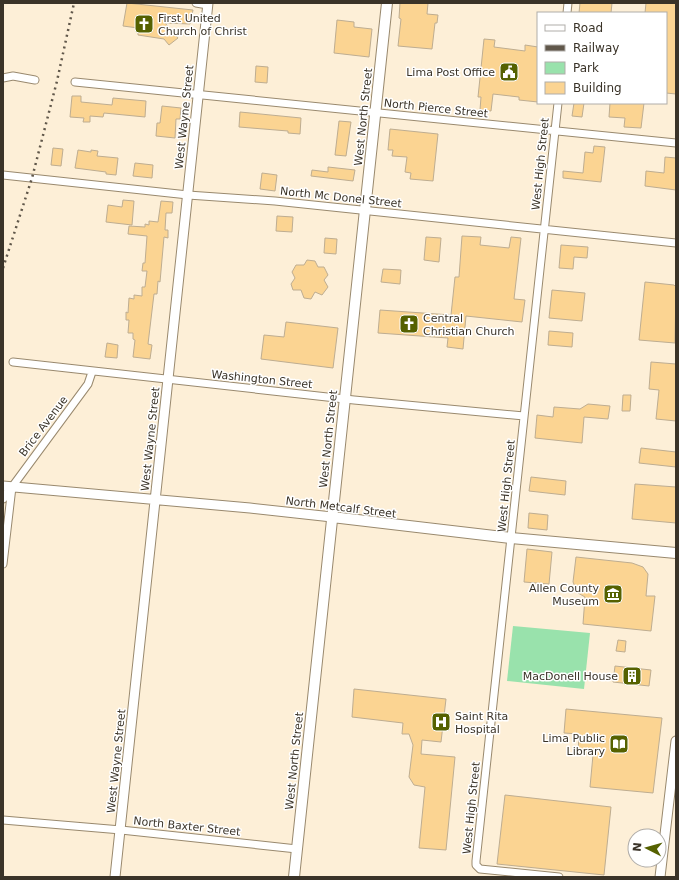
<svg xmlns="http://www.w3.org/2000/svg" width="679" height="880" viewBox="0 0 679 880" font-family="'DejaVu Sans',sans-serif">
<rect width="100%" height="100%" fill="#fdefd7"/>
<path fill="#99e2ac" d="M513,626L590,633L584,689L507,681Z"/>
<path fill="#fbd492" stroke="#bead91" d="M127,3L193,10L190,24L165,23L178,38L169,45L164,39L138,35V28L123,26Z
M400,3H428L427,14L438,15L437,23H435L432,49L398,46L401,19L399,18Z
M580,3H612L611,13H579Z
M646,3H676V94L666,93V13H645Z
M337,20L354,22V27L372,29L369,57L334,53Z
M484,39L495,40L494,47L525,51V45L538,47V102L519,100V97L493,94L491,111L480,110L481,97H478Z
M256,66L268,67L267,83L255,82Z
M72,96H81V102L112,105L113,98L146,101L145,117L104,113L103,117L90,116V122H83L84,118L70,117Z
M574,103H584L582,117L572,116Z
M610,103H644L641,128L624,127L625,118L609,117Z
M162,106L181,108L180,119H176L175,138L156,136L157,123H160Z
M240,112L301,118L300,134L288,133V131L239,127Z
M339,121L351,122L346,156L335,155Z
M390,129L438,134L433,181L410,179L411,173L405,172L407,157L392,156L393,150H388Z
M594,146L605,147L601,182L563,178V171L583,173L585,152L593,153Z
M53,148L63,149L61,166L51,165Z
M78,150L91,152V150L98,151L97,156L118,158L116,175L106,174V172L75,168Z
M665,157L676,158V190L645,186L646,171L664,173Z
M135,163L153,165L152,178L133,176Z
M328,167L355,170L353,181L311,176L312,170L328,172Z
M262,173L277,175L275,191L260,189Z
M123,200L134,201L132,225L106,222L108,205L122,207Z
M161,201L173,202L172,213H166L165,230H168V238L164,237L160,282L158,281L157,294H154L148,344L152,345L150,359L133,357L135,340L133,339V333H128L129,320H126V312L128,313L129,298L134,299V295L142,296V287H145L147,271H142L143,263H145L147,236L128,234L129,226L145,227V224L149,225V221L158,222Z
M277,216L293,217L292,232L276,231Z
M462,236L481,237L480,245L509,248L511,237L521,238L514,299L525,300L522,322L466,316L463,349L447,347L448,338L378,333L380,310L451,315L455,277H459Z
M426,237L441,238L439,262L424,260Z
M325,238L337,239L336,254L324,253Z
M561,245L588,247L587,258L574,257L573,269L559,268Z
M307,260L315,261L318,267H324L328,275L324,280L328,287L322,295L315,292L311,299L304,298L301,290H293L291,284L295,278L292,272L296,265H304Z
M383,269L401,270L400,284L381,282Z
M645,282L674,285L676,287L675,343L639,340Z
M552,290L585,293L582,321L549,318Z
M286,322L338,328L333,368L261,359L264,335L284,337Z
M549,331L573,333L572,347L548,345Z
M107,343L118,345L117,358L105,357Z
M651,362L676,364V421L656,419L659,390L649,389Z
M623,395H631L630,411H622Z
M588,404L610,406L608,419L584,417L582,443L535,438L537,415L553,417L554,407L580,409Z
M641,448L676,452V467L639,463Z
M531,477L566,481L565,495L529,491Z
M635,484L676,487V523L632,519Z
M529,513L548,515L547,530L528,528Z
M527,549L552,552L549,584L524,582Z
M576,557L632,563L643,567L648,574L646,596H655L651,631L583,624L585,597L578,593L573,582Z
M618,640L626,641L625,652L616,651Z
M615,666L651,670L649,686L613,682Z
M354,689L446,699L441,742L422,740L421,754L455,757L446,850L419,848L425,787L414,785L409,777L413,745L409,734H402L403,723L352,717Z
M566,709L662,718L653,793L590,787L593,755L578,753L579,734L564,733Z
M505,795L611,807L604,875L497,864Z"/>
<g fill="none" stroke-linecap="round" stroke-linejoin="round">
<defs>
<path id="minor" d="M196,3L208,5
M567,13L568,3
M3,78L13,76L35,80
M75,82L676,143
M558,103L476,861V865L480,869L559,877
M3,175L188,195L275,201L676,243
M13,362L354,400L524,416
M3,564L12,487L88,384L92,372
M3,820L121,830L297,849"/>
<path id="tertiary" d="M3,486L250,508L332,517
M3,498L12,487
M115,877L208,3
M660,877L676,741"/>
<path id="secondary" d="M332,517L511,538L676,553
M294,877L387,3"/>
</defs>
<use href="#minor" stroke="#99896e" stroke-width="9"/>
<use href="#tertiary" stroke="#99896e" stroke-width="11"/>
<use href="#secondary" stroke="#99896e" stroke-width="12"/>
<use href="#minor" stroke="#fff" stroke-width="7"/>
<use href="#tertiary" stroke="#fff" stroke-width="9"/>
<use href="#secondary" stroke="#fff" stroke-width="10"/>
<path stroke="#60574a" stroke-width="2.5" stroke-dasharray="2 4" stroke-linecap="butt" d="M3,268L32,178L57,81L74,3"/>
</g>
<defs>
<symbol id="church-square" viewBox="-11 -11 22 22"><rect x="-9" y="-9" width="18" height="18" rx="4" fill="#556100" stroke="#fff"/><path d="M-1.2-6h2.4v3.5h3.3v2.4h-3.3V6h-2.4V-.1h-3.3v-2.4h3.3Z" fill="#fff"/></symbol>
<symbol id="civic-square" viewBox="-11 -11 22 22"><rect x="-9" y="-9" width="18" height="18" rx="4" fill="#556100" stroke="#fff"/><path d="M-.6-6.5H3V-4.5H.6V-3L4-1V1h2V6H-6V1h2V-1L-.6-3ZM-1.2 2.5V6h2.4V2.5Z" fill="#fff"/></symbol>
<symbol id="museum-square" viewBox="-11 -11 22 22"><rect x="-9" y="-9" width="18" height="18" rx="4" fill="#556100" stroke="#fff"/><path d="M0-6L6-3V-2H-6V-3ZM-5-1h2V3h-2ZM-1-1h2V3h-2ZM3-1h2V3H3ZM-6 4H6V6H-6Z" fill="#fff"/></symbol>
<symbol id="building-square" viewBox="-11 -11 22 22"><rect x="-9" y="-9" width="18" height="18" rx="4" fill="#556100" stroke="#fff"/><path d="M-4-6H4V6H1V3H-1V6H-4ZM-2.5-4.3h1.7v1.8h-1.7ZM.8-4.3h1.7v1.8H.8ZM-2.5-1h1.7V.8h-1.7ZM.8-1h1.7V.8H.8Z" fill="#fff"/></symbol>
<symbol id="hospital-square" viewBox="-11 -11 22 22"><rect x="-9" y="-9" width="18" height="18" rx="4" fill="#556100" stroke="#fff"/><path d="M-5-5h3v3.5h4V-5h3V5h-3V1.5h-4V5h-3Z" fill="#fff"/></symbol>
<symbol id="library-square" viewBox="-11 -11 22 22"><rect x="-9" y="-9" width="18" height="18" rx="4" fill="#556100" stroke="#fff"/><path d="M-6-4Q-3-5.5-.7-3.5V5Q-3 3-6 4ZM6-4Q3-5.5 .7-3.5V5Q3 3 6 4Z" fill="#fff"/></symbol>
</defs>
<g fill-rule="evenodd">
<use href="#church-square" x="133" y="13" width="22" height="22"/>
<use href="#civic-square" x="498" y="61" width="22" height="22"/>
<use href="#church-square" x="398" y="313" width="22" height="22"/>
<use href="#museum-square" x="602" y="583" width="22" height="22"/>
<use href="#building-square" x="621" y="665" width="22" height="22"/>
<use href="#hospital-square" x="430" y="711" width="22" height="22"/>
<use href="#library-square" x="608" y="733" width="22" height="22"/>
</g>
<g text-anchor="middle" stroke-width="3" stroke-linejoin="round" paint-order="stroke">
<g font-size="11" fill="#3a3328" stroke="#fff" text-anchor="end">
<text x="158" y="22" text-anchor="start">First United<tspan x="158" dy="13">Church of Christ</tspan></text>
<text x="495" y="76">Lima Post Office</text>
<text x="423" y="322" text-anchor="start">Central<tspan x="423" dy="13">Christian Church</tspan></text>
<text x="599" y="592">Allen County<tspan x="599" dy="13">Museum</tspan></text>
<text x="618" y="680">MacDonell House</text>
<text x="455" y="720" text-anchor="start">Saint Rita<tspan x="455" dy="13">Hospital</tspan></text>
<text x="605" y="742">Lima Public<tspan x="605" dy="13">Library</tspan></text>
</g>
<g font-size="11" fill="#3a3328" stroke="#fff">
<text transform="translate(436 108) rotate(6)" y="4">North Pierce Street</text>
<text transform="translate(184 117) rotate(-84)" y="4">West Wayne Street</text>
<text transform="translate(363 117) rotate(-84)" y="4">West North Street</text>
<text transform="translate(540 164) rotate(-84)" y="4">West High Street</text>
<text transform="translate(341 197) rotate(6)" y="4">North Mc Donel Street</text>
<text transform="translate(262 379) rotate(6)" y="4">Washington Street</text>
<text transform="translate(43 426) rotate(-53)" y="4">Brice Avenue</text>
<text transform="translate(150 439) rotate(-84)" y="4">West Wayne Street</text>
<text transform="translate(328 439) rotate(-84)" y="4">West North Street</text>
<text transform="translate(506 486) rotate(-84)" y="4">West High Street</text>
<text transform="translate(341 507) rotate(7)" y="4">North Metcalf Street</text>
<text transform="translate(116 761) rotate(-84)" y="4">West Wayne Street</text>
<text transform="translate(294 761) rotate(-84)" y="4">West North Street</text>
<text transform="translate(471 808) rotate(-84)" y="4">West High Street</text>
<text transform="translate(187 826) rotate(6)" y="4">North Baxter Street</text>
</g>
</g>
<rect width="679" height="880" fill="none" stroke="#3a3328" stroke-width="8"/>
<rect x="537" y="12" width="130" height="92" fill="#ffffff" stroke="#b0ada9"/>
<rect x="545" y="25" width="20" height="6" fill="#ffffff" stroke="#b0ada9"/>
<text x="573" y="32" font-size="12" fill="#3a3328">Road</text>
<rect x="545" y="45" width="20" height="6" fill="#60574a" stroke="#b0ada9"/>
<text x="573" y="52" font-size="12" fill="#3a3328">Railway</text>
<rect x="545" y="62" width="20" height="12" fill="#99e2ac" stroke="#b0ada9"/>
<text x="573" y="72" font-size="12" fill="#3a3328">Park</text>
<rect x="545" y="82" width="20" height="12" fill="#fbd492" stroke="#b0ada9"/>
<text x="573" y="92" font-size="12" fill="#3a3328">Building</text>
<g transform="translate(647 848) rotate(276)"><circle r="19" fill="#ffffff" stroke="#b0ada9"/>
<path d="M0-3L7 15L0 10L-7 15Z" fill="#556100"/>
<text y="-6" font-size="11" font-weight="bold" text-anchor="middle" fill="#3a3328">N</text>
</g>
</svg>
